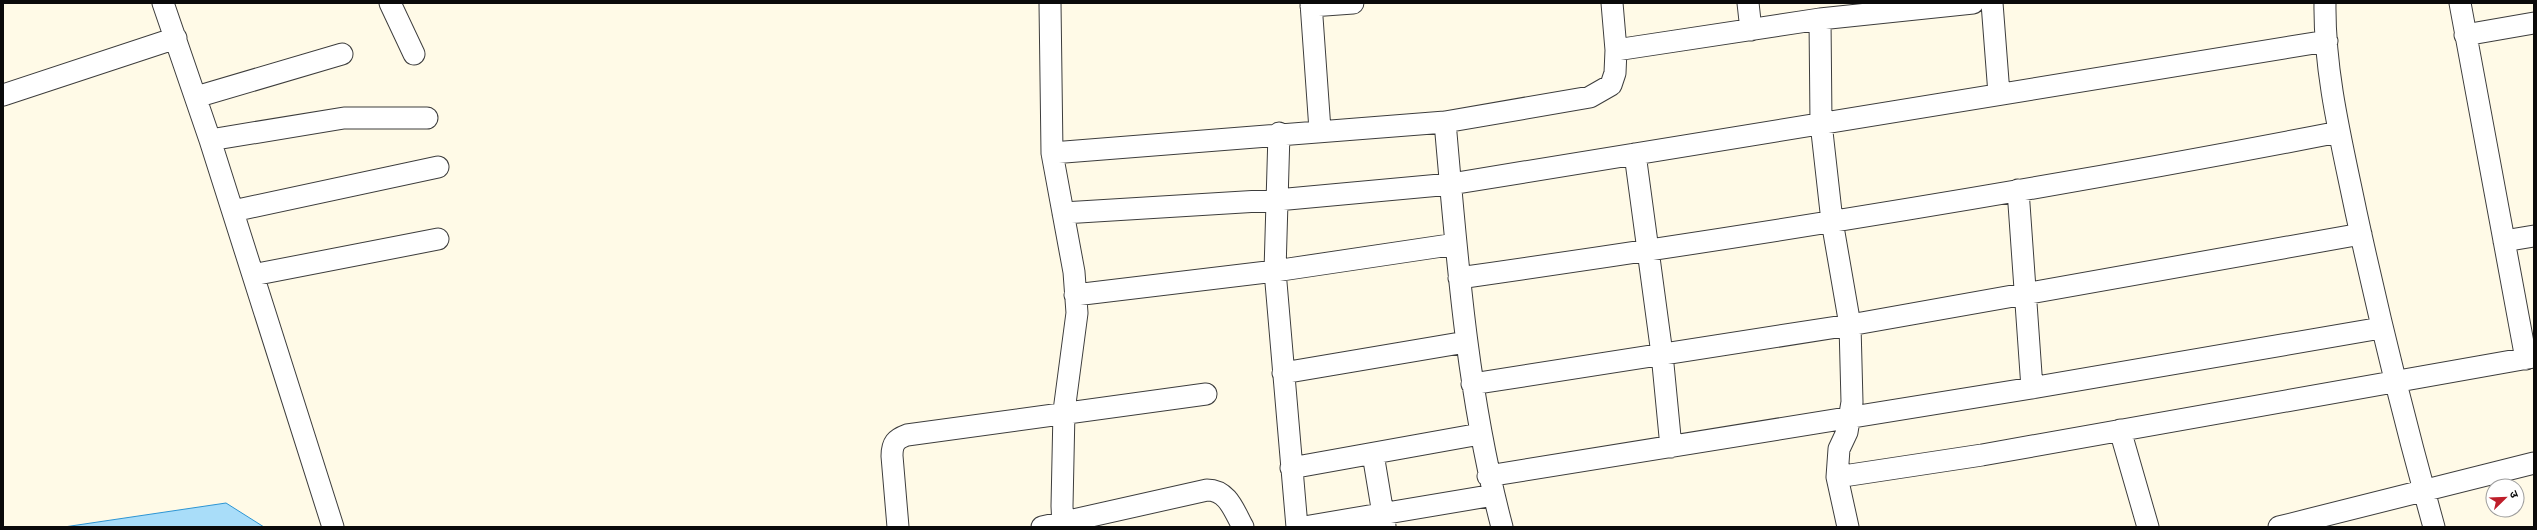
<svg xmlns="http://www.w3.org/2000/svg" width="2537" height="530" viewBox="0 0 2537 530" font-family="'Times New Roman','Noto Sans Devanagari',serif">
<rect width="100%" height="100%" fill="#fffae7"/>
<path fill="#a9ddf9" stroke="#2d95d3" d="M226,503L264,527H64Z"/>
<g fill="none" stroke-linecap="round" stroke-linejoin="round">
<defs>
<path id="minor" d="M163,3L210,140L333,527
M390,3L414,54
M1050,3L1052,153L1074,272L1077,313L1064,411L1062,506L1063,527
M1311,3L1320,130
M1748,3L1751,30
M1992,3L1999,94
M2325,3C2324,73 2342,144 2356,212C2379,318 2405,423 2434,527
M2460,3L2526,359
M1311,6L1353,3
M1820,19L1821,123L1832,221L1850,325L1852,402L1847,432L1839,449L1837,477L1848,527
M2465,35L2534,23
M1616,50L1820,19L1973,3
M3,95L176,38
M196,97L342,54
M1445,122C1457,258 1467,394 1502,527
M1279,133L1275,271L1297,527
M210,140L344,118H427
M1052,153L1445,122L1590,97L1611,85L1615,73L1616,50L1612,3
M1635,154L1662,354L1671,447
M2018,190L2032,388
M233,211L438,167
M1063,213L1277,200L1451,184L2327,41
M2504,241L2534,236
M253,275L438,239
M1459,278C1753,236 2047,189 2339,132
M1075,295L1275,271L1456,244
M1283,373L1466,342
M1472,384L1850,325L2361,234
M2120,430L2148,527
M1373,454L1385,526
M1291,468L1480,434
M1488,476L2032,388L2381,328
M1837,477L1982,455L2534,357
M898,527L892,456C892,443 896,439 907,435L1206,394
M1042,527L1207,490C1228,490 1234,511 1243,527
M1304,527L1494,495
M2279,527L2534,463"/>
</defs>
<use href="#minor" stroke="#3d3d3d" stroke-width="23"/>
<use href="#minor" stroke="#fff" stroke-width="21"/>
</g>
<rect width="2537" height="530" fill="none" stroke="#0a0a0a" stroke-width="8"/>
<g transform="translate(2505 498) rotate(67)"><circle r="19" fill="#ffffff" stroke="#9d9d9d"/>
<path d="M0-3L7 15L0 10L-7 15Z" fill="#be1e2a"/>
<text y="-6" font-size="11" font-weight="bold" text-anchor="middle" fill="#0a0a0a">उ</text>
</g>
</svg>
